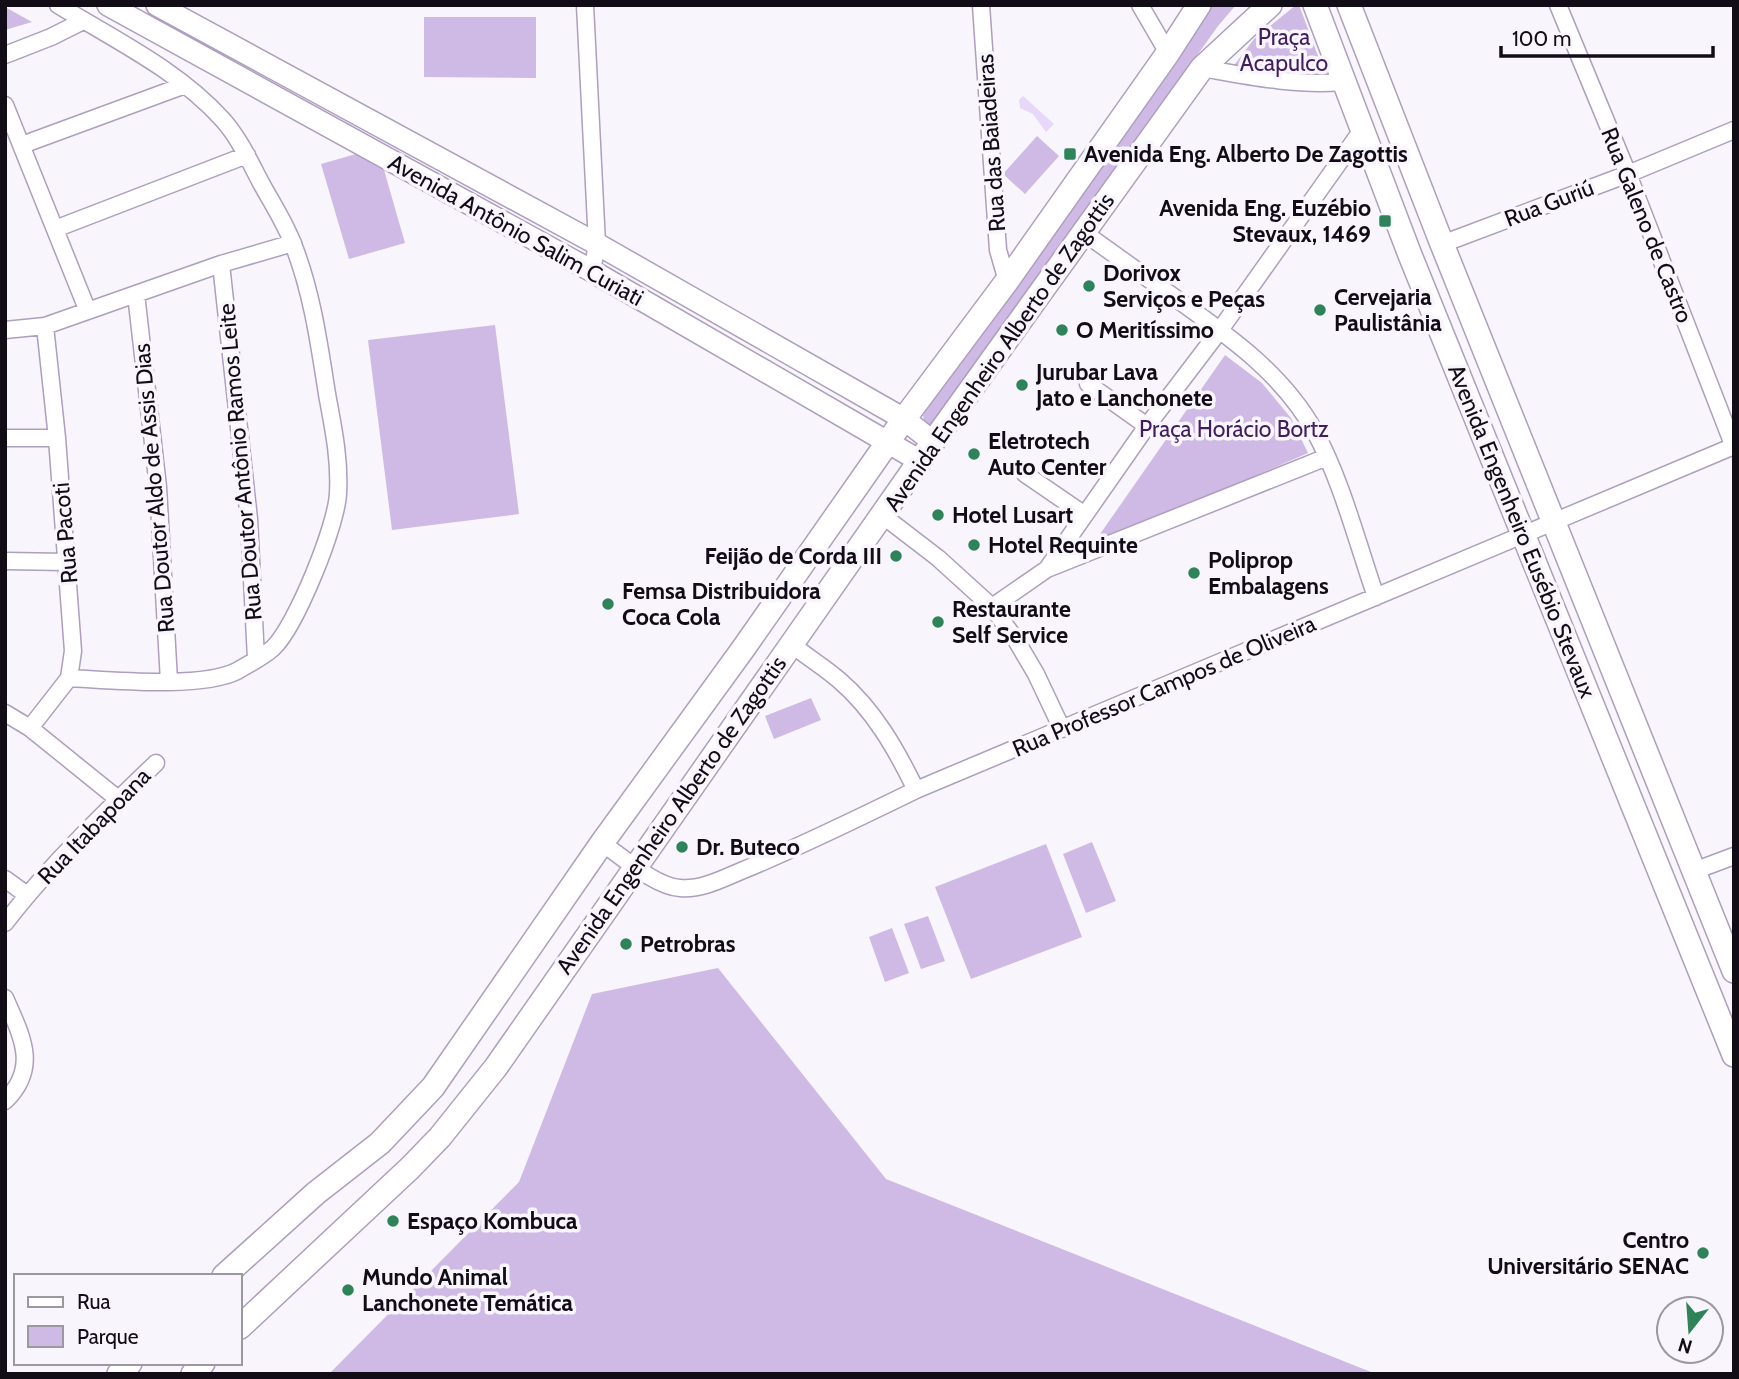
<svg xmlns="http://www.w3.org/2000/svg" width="1739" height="1379" viewBox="0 0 1739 1379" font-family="Cabin,sans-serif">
<rect width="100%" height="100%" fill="#f8f5fc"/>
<path fill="#cfbae5" d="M1211,5H1236L1218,26L934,425L928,426L924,422L923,415Z
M1296,5H1299L1327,80L1232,68L1254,39Z
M5,7L32,22L5,30Z
M424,17H536V78L424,77Z
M1037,136L1059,156L1025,194L1003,174Z
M356,154L384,170L405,243L349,259L321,164Z
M495,325L519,514L392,530L368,340Z
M1225,355L1262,383L1291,418L1308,453L1091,547Z
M811,698L821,720L774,739L765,716Z
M1092,842L1116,901L1086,913L1063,854Z
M1046,844L1082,937L971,979L935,887Z
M928,916L945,961L921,969L904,924Z
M892,928L909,973L885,982L869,937Z
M718,968L886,1179L1376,1374H329L519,1182L592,994Z"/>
<path fill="#e7d7f8" d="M1023,96L1054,124L1046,132L1033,114L1020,108L1019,100Z"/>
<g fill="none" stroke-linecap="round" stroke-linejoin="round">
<defs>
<path id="minor" d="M58,5C115,40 178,70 223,120C239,138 250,162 261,183C272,203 285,223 293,244C312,292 319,343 327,394C333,427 340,459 338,493C337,525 296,626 273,648C263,657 249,664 237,671C201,689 111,680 69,678
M585,5L597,244L592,271
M981,5L998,250L1007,281
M1140,5L1168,53
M1558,5L1628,174L1734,447
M5,55L51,37L83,21
M1202,68C1248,76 1295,86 1342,82
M5,105L87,309
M22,145L185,85
M55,229L247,155
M1083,232C1115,255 1147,278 1178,300C1230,337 1284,375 1315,432C1341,479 1358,545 1376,597
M1442,244L1628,174L1734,130
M221,264L249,519L256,659
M136,294L158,487L169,681
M5,330L45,326L221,264L293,243
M1088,384L1147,426
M5,438H57
M1025,474L1085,515
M882,515L938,558L992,607L1016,640L1036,674L1062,729
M5,561L67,562
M1047,569L1327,457
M992,607L1047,569L1147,426L1220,330L1362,130
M791,644C806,656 824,667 839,680C874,710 896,749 916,790
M5,713L30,728L118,799
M30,728L69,678L73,651L57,438L45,326
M602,843C621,856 656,887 680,888C701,890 722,879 741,871C800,847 858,818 916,790L1734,446
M1694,871L1734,856
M5,879L27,895
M5,923C50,865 104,813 156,763
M5,998C21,1035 40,1067 5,1101"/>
<path id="tertiary" d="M108,5L592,271L920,461
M157,5L597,244L904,419L933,442"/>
<path id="secondary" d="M1315,5L1410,255L1734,1055
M1349,5L1442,244L1734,971
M224,1276L316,1193L380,1143L433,1087L602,843L743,649L904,419L1007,281L1168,53L1199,5
M240,1327L410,1168L440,1137L496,1067L933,442L1202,68L1270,5
M119,1374L130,1363
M193,1374L203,1363"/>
</defs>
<use href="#minor" stroke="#ae9ebf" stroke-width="19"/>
<use href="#tertiary" stroke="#ae9ebf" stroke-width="24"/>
<use href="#secondary" stroke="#ae9ebf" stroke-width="26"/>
<use href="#minor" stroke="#fff" stroke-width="16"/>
<use href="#tertiary" stroke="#fff" stroke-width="21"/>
<use href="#secondary" stroke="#fff" stroke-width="23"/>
</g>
<g fill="#2e8458" stroke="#f8f5fc" stroke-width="2.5">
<rect x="1063" y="147" width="14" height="14" rx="3.5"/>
<rect x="1378" y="214" width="14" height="14" rx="3.5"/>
<circle cx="1089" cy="286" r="7"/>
<circle cx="1320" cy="310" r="7"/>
<circle cx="1062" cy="330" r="7"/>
<circle cx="1022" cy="385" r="7"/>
<circle cx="974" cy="454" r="7"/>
<circle cx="938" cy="515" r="7"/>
<circle cx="974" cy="545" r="7"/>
<circle cx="896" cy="556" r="7"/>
<circle cx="1194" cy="573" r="7"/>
<circle cx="608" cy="604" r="7"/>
<circle cx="938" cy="622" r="7"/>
<circle cx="682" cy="847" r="7"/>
<circle cx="626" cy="944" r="7"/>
<circle cx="393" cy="1221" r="7"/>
<circle cx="1703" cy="1253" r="7"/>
<circle cx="348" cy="1290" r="7"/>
</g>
<g text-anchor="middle" stroke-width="7" stroke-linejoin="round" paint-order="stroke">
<g font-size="23" fill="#411d5d" stroke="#f8f5fc">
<text x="1284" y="45">Praça<tspan x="1284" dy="26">Acapulco</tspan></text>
<text x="1234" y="437">Praça Horácio Bortz</text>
</g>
<g font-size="23" fill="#120c17" stroke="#f8f5fc">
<text transform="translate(991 143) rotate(-94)" y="8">Rua das Baiadeiras</text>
<text transform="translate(1549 203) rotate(-21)" y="8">Rua Guriú</text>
<text transform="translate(1647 225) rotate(68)" y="8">Rua Galeno de Castro</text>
<text transform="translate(516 230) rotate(29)" y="8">Avenida Antônio Salim Curiati</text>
<text transform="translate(999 352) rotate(-55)" y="8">Avenida Engenheiro Alberto de Zagottis</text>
<text transform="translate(240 462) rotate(-95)" y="8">Rua Doutor Antônio Ramos Leite</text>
<text transform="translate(154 488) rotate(-95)" y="8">Rua Doutor Aldo de Assis Dias</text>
<text transform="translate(1522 531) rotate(68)" y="8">Avenida Engenheiro Eusébio Stevaux</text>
<text transform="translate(65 533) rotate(-95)" y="8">Rua Pacoti</text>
<text transform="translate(1164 686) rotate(-23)" y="8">Rua Professor Campos de Oliveira</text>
<text transform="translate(671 815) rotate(-55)" y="8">Avenida Engenheiro Alberto de Zagottis</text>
<text transform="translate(94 826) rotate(-46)" y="8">Rua Itabapoana</text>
</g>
<g font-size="23" font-weight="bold" fill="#120c17" stroke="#f8f5fc" text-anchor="start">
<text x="1084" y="162">Avenida Eng. Alberto De Zagottis</text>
<text x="1371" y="216" text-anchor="end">Avenida Eng. Euzébio<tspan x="1371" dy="26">Stevaux, 1469</tspan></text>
<text x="1103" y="281">Dorivox<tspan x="1103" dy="26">Serviços e Peças</tspan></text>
<text x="1334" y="305">Cervejaria<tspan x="1334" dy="26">Paulistânia</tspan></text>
<text x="1076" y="338">O Meritíssimo</text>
<text x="1036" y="380">Jurubar Lava<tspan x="1036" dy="26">Jato e Lanchonete</tspan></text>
<text x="988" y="449">Eletrotech<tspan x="988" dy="26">Auto Center</tspan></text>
<text x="952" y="523">Hotel Lusart</text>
<text x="988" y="553">Hotel Requinte</text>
<text x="882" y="564" text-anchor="end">Feijão de Corda III</text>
<text x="1208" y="568">Poliprop<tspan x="1208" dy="26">Embalagens</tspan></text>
<text x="622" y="599">Femsa Distribuidora<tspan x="622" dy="26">Coca Cola</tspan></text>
<text x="952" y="617">Restaurante<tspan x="952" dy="26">Self Service</tspan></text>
<text x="696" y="855">Dr. Buteco</text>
<text x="640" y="952">Petrobras</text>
<text x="407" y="1229">Espaço Kombuca</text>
<text x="1689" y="1248" text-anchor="end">Centro<tspan x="1689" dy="26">Universitário SENAC</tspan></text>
<text x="362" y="1285">Mundo Animal<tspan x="362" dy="26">Lanchonete Temática</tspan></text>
</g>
</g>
<rect width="1739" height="1379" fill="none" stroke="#120c17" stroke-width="14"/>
<rect x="14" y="1274" width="228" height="91" fill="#f8f5fc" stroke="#9c98a0" stroke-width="2"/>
<rect x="28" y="1297" width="35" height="10" fill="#ffffff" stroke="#9c98a0" stroke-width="2"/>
<text x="77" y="1309" font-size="21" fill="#120c17">Rua</text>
<rect x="28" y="1326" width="35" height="21" fill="#cfbae5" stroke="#9c98a0" stroke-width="2"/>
<text x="77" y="1344" font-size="21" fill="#120c17">Parque</text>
<g transform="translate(1690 1330) rotate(197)"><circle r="33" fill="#f8f5fc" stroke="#9c98a0" stroke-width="2"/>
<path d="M0-5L12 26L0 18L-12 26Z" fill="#2e8458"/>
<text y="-10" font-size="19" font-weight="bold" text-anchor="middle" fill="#120c17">N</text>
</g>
<path d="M1501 46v10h212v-10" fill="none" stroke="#120c17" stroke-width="3.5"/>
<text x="1512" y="46" font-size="21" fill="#120c17" stroke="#f8f5fc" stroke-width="5" paint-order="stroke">100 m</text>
</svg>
